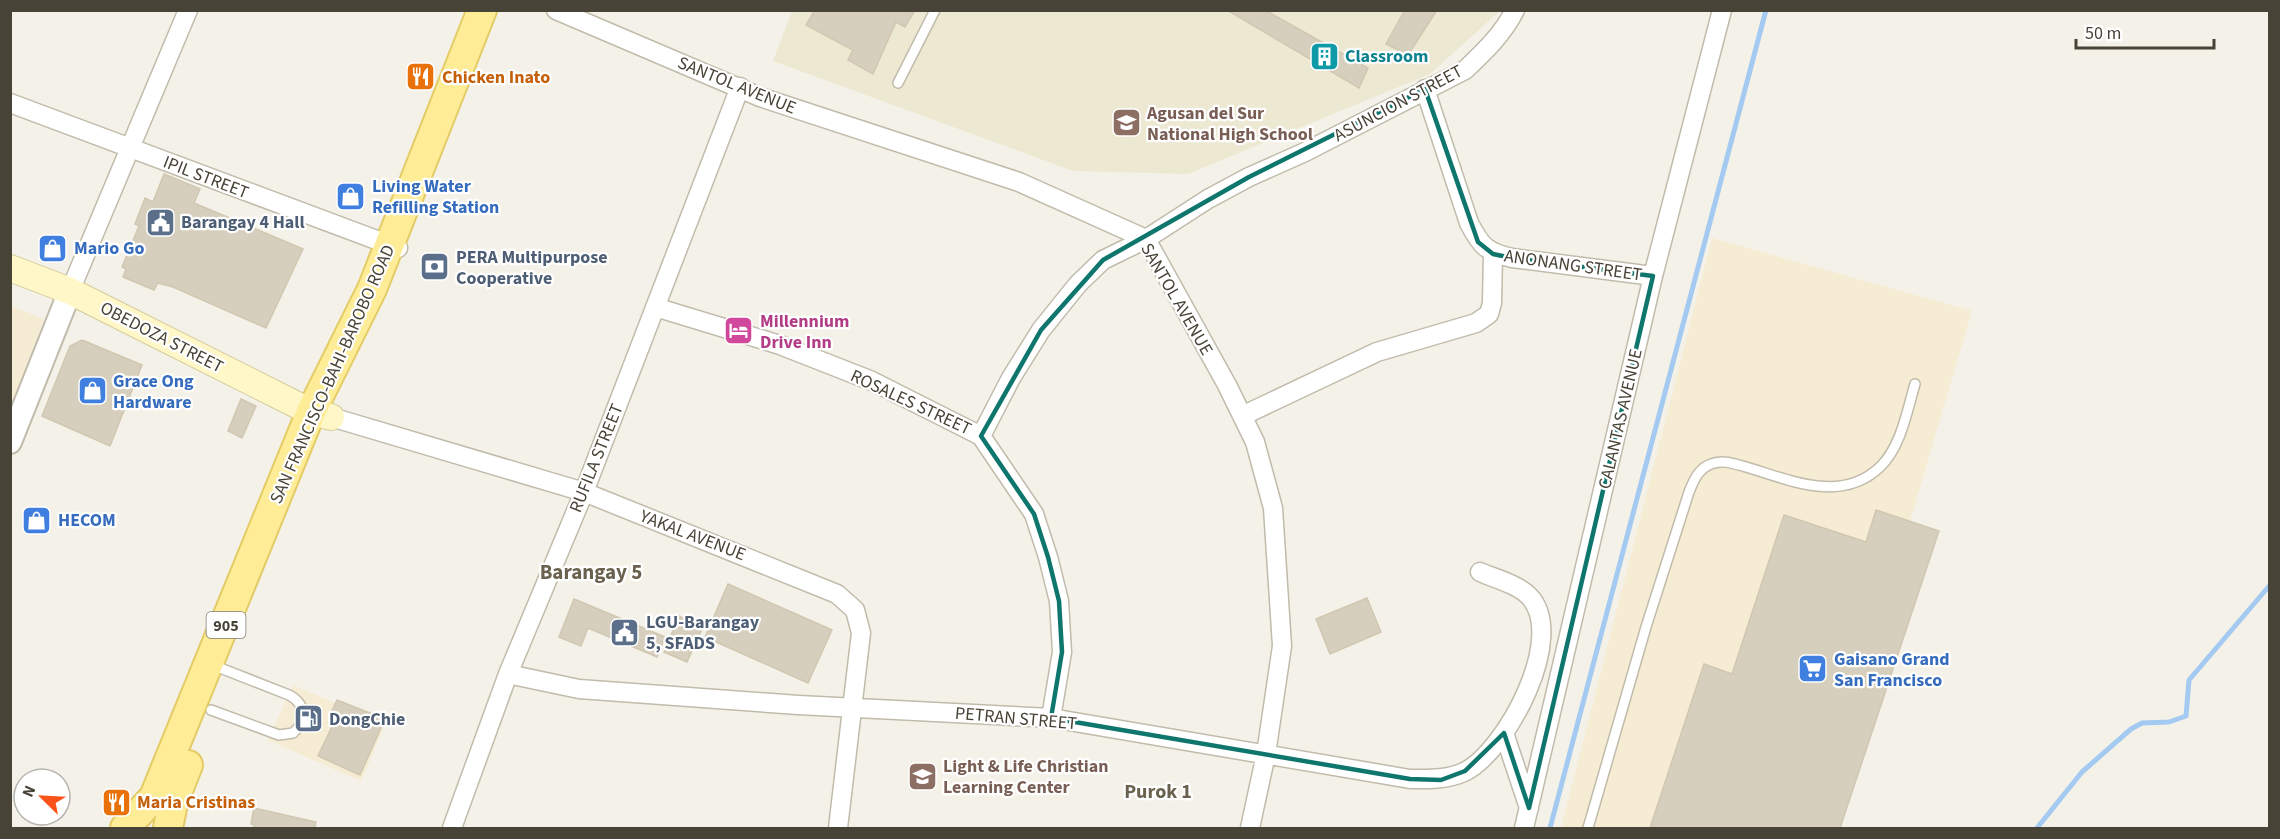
<svg xmlns="http://www.w3.org/2000/svg" width="2280" height="839" viewBox="0 0 2280 839" font-family="'Source Sans 3',sans-serif">
<rect width="100%" height="100%" fill="#f4f2e8"/>
<path fill="#f6ebd3" d="M1712,238L1972,311L1910,521L1939,531L1840,828H1561Z
M11,306L44,319L11,405L10,306Z
M293,685L385,725L361,781L268,740Z"/>
<path fill="#ede8d2" d="M792,11H1500L1430,74L1188,174L1073,171L773,61Z"/>
<g fill="none" stroke-linecap="round" stroke-linejoin="round">
<path stroke="#a5caf1" stroke-width="5" d="M1550,828L1766,10
M2037,828L2082,772L2131,729L2142,723L2169,722L2186,716L2189,680L2270,585"/>
</g>
<path fill="#d6cfbd" stroke="#d1c7b1" stroke-width="1.5" d="M815,10H915L905,27L896,22L873,74L848,60L853,50L806,25Z
M1227,10H1265L1368,68L1359,88Z
M1405,10H1437L1408,55L1386,44Z
M164,174L200,189L194,203L303,249L266,328L173,287L158,283L154,290L123,277L126,269L122,267L139,226L135,224L145,198L153,202Z
M82,340L142,365L110,446L42,416L70,346Z
M241,399L256,406L242,438L228,431Z
M1876,510L1939,531L1840,828H1650L1704,664L1732,674L1784,515L1866,542Z
M728,584L832,630L808,683L705,637Z
M1367,598L1381,632L1330,654L1316,619Z
M574,599L665,637L657,657L588,628L581,646L559,637Z
M679,616L703,627L687,662L664,652Z
M337,700L385,719L360,775L318,756L337,716L331,713Z
M254,808L316,822L315,828H254V825L251,824Z"/>
<g fill="none" stroke-linecap="round" stroke-linejoin="round">
<defs>
<path id="service" d="M898,83L935,10
M210,664L289,695C306,704 307,721 293,733L279,735L211,710
M1588,828L1646,627L1689,492C1694,480 1698,469 1711,464C1722,459 1735,464 1746,467C1790,480 1841,504 1880,467C1901,447 1907,411 1915,384"/>
<path id="minor" d="M556,10L760,97L1019,182L1146,239L1227,385L1255,442L1273,508L1282,646L1266,754L1250,828
M1425,89L1469,223C1481,246 1486,252 1512,258L1653,276
M10,103L398,248
M70,291L188,10
M655,307L780,345L872,381L981,436L1034,514L1048,557L1059,601L1062,652L1051,718
M1242,416L1377,352L1476,323L1489,314L1492,303L1493,254
M331,417L584,492L837,594L855,610L861,633L838,828
M981,436L1011,378L1041,330L1078,284L1103,260L1146,239L1208,199L1249,177L1305,152L1465,70C1484,52 1503,34 1515,10
M508,674L579,689L798,705L1051,718L1410,779C1429,779 1446,780 1464,772C1506,752 1568,636 1529,596C1517,584 1496,579 1480,572
M1504,733L1529,808
M452,828L508,674L584,492L740,87
M1524,828L1653,276L1722,10"/>
<path id="tertiary" d="M10,442L70,291"/>
<path id="secondary" d="M10,268L70,291L311,412L331,417"/>
<path id="primary" d="M125,828L154,797L311,412L372,289L482,10
M168,828L173,803L188,765"/>
</defs>
<use href="#service" stroke="#c0bbab" stroke-width="12"/>
<use href="#minor" stroke="#c0bbab" stroke-width="21"/>
<use href="#tertiary" stroke="#c0bbab" stroke-width="26"/>
<use href="#secondary" stroke="#d4ca98" stroke-width="28"/>
<use href="#primary" stroke="#e4cb66" stroke-width="32"/>
<use href="#service" stroke="#fff" stroke-width="9"/>
<use href="#minor" stroke="#fff" stroke-width="18"/>
<use href="#tertiary" stroke="#fff" stroke-width="22"/>
<use href="#secondary" stroke="#fff7c8" stroke-width="26"/>
<use href="#primary" stroke="#feec97" stroke-width="28"/>
</g>
<path fill="none" stroke="#0f766e" stroke-width="4.5" stroke-linejoin="round" d="M1425,89L1478,242L1493,254L1512,258L1653,276L1529,808L1504,733L1465,771L1441,780L1410,779L1051,718L1062,652L1059,601L1048,557L1034,514L981,436L1041,330L1103,260L1249,177Z"/>
<defs>
<symbol id="building-square" viewBox="-11 -11 22 22"><rect x="-9" y="-9" width="18" height="18" rx="4" fill="#0f9aa8" stroke="#fff"/><path d="M-4-6H4V6H1V3H-1V6H-4ZM-2.5-4.3h1.7v1.8h-1.7ZM.8-4.3h1.7v1.8H.8ZM-2.5-1h1.7V.8h-1.7ZM.8-1h1.7V.8H.8Z" fill="#fff"/></symbol>
<symbol id="restaurant-square" viewBox="-11 -11 22 22"><rect x="-9" y="-9" width="18" height="18" rx="4" fill="#e8710a" stroke="#fff"/><path d="M-5-6h1v4h1v-4h1v4h1v-4h1v5L-1.5 .5V6h-2V.5L-5-1ZM5-6V6H3V1.5H1.5Q1.5-4 5-6Z" fill="#fff"/></symbol>
<symbol id="school-square" viewBox="-11 -11 22 22"><rect x="-9" y="-9" width="18" height="18" rx="4" fill="#8d6e63" stroke="#fff"/><path d="M0-5L7-2L0 1L-7-2ZM-4 1L0 2.5L4 1V4Q0 6-4 4Z" fill="#fff"/></symbol>
<symbol id="shop-square" viewBox="-11 -11 22 22"><rect x="-9" y="-9" width="18" height="18" rx="4" fill="#3f7fe0" stroke="#fff"/><path d="M-5-2.5h2.3a2.7 3.5 0 0 1 5.4 0H5L5.5 6h-11ZM-1.5-2.5h3a1.5 2.3 0 0 0-3 0Z" fill="#fff"/></symbol>
<symbol id="civic-square" viewBox="-11 -11 22 22"><rect x="-9" y="-9" width="18" height="18" rx="4" fill="#5c6f8a" stroke="#fff"/><path d="M-.6-6.5H3V-4.5H.6V-3L4-1V1h2V6H-6V1h2V-1L-.6-3ZM-1.2 2.5V6h2.4V2.5Z" fill="#fff"/></symbol>
<symbol id="bank-square" viewBox="-11 -11 22 22"><rect x="-9" y="-9" width="18" height="18" rx="4" fill="#5c6f8a" stroke="#fff"/><path d="M-6-4H6V4H-6ZM0-2.3a2.3 2.3 0 1 0 0 4.6a2.3 2.3 0 1 0 0-4.6Z" fill="#fff"/></symbol>
<symbol id="hotel-square" viewBox="-11 -11 22 22"><rect x="-9" y="-9" width="18" height="18" rx="4" fill="#d1479c" stroke="#fff"/><path d="M-6-4.5h1.5V1H6V5H4.5V3h-9V5H-6ZM-4 0a1.8 1.8 0 1 1 3.6 0ZM.5 0V-2.5h3Q6-2.5 6 0Z" fill="#fff"/></symbol>
<symbol id="supermarket-square" viewBox="-11 -11 22 22"><rect x="-9" y="-9" width="18" height="18" rx="4" fill="#3f7fe0" stroke="#fff"/><path d="M-6-5.5h2.5l.6 2H6L4.5 2H-2.5L-4.4-4H-6ZM-1.5 3.2a1.3 1.3 0 1 0 .1 0ZM3 3.2a1.3 1.3 0 1 0 .1 0Z" fill="#fff"/></symbol>
<symbol id="fuel-square" viewBox="-11 -11 22 22"><rect x="-9" y="-9" width="18" height="18" rx="4" fill="#5c6f8a" stroke="#fff"/><path d="M-5.5-6h7V0h2V4h1.3V-2.5L3-4.5l.8-.8L6-3V5H2.5V1h-1V6h-7ZM-4.2-4.7v3.2H.2V-4.7Z" fill="#fff"/></symbol>
</defs>
<g fill-rule="evenodd">
<use href="#building-square" x="1308" y="40" width="33" height="33"/>
<use href="#restaurant-square" x="404" y="60" width="33" height="33"/>
<use href="#school-square" x="1110" y="106" width="33" height="33"/>
<use href="#shop-square" x="334" y="180" width="33" height="33"/>
<use href="#civic-square" x="144" y="206" width="33" height="33"/>
<use href="#shop-square" x="36" y="232" width="33" height="33"/>
<use href="#bank-square" x="418" y="250" width="33" height="33"/>
<use href="#hotel-square" x="722" y="314" width="33" height="33"/>
<use href="#shop-square" x="76" y="374" width="33" height="33"/>
<use href="#shop-square" x="20" y="504" width="33" height="33"/>
<use href="#civic-square" x="608" y="616" width="33" height="33"/>
<use href="#supermarket-square" x="1796" y="652" width="33" height="33"/>
<use href="#fuel-square" x="292" y="702" width="33" height="33"/>
<use href="#school-square" x="906" y="760" width="33" height="33"/>
<use href="#restaurant-square" x="100" y="786" width="33" height="33"/>
</g>
<g text-anchor="middle" stroke-width="4.5" stroke-linejoin="round" paint-order="stroke">
<rect fill="#fff" stroke="#7f7b73" stroke-width="1.5" x="206.5" y="612" width="39" height="26" rx="4.5"/>
<g font-size="16" font-weight="bold" fill="#484337">
<text x="226" y="631">905</text>
</g>
<g font-size="18" font-weight="bold" fill="#0d838f" stroke="#fff" text-anchor="start">
<text x="1345" y="62">Classroom</text>
</g>
<g font-size="18" font-weight="bold" fill="#c56008" stroke="#fff" text-anchor="start">
<text x="442" y="83">Chicken Inato</text>
<text x="137" y="808">Maria Cristinas</text>
</g>
<g font-size="18" fill="#484337" stroke="#fff">
<text transform="translate(737 85) rotate(22)" y="6">SANTOL AVENUE</text>
<text transform="translate(1398 103) rotate(-28)" y="6">ASUNCION STREET</text>
<text transform="translate(206 177) rotate(21)" y="6">IPIL STREET</text>
<text transform="translate(1573 265) rotate(8)" y="6">ANONANG STREET</text>
<text transform="translate(1177 299) rotate(60)" y="6">SANTOL AVENUE</text>
<text transform="translate(162 337) rotate(27)" y="6">OBEDOZA STREET</text>
<text transform="translate(332 374) rotate(-66)" y="6">SAN FRANCISCO-BAHI-BAROBO ROAD</text>
<text transform="translate(911 402) rotate(25)" y="6">ROSALES STREET</text>
<text transform="translate(1620 419) rotate(-77)" y="6">CALANTAS AVENUE</text>
<text transform="translate(596 458) rotate(-68)" y="6">RUFILA STREET</text>
<text transform="translate(693 535) rotate(21)" y="6">YAKAL AVENUE</text>
<text transform="translate(1016 718) rotate(5)" y="6">PETRAN STREET</text>
</g>
<g font-size="18" font-weight="bold" fill="#785e54" stroke="#fff" text-anchor="start">
<text x="1147" y="119">Agusan del Sur<tspan x="1147" dy="21">National High School</tspan></text>
<text x="943" y="772">Light &amp; Life Christian<tspan x="943" dy="21">Learning Center</tspan></text>
</g>
<g font-size="18" font-weight="bold" fill="#366cbe" stroke="#fff" text-anchor="start">
<text x="372" y="192">Living Water<tspan x="372" dy="21">Refilling Station</tspan></text>
<text x="74" y="254">Mario Go</text>
<text x="113" y="387">Grace Ong<tspan x="113" dy="21">Hardware</tspan></text>
<text x="58" y="526">HECOM</text>
<text x="1834" y="665">Gaisano Grand<tspan x="1834" dy="21">San Francisco</tspan></text>
</g>
<g font-size="18" font-weight="bold" fill="#4e5e75" stroke="#fff" text-anchor="start">
<text x="181" y="228">Barangay 4 Hall</text>
<text x="456" y="263">PERA Multipurpose<tspan x="456" dy="21">Cooperative</tspan></text>
<text x="646" y="628">LGU-Barangay<tspan x="646" dy="21">5, SFADS</tspan></text>
<text x="329" y="725">DongChie</text>
</g>
<g font-size="18" font-weight="bold" fill="#b23c85" stroke="#fff" text-anchor="start">
<text x="760" y="327">Millennium<tspan x="760" dy="21">Drive Inn</tspan></text>
</g>
<g font-size="20" font-weight="bold" fill="#6a624e" stroke="#fff">
<text x="1158" y="798">Purok 1</text>
</g>
<g font-size="21" font-weight="bold" fill="#6a624e" stroke="#fff">
<text x="591" y="579">Barangay 5</text>
</g>
</g>
<rect width="2280" height="839" fill="none" stroke="#484337" stroke-width="24"/>
<g transform="translate(42 797) rotate(294)"><circle r="28" fill="#ffffff" stroke="#b6b4af" stroke-width="1.5"/>
<path d="M0-4.5L10 22L0 15L-10 22Z" fill="#fa5319"/>
<text y="-9" font-size="16" font-weight="bold" text-anchor="middle" fill="#484337">N</text>
</g>
<path d="M2076 39v9h138v-9" fill="none" stroke="#484337" stroke-width="3"/>
<text x="2085" y="39" font-size="18" fill="#484337" stroke="#ffffff" stroke-width="4.5" paint-order="stroke">50 m</text>
</svg>
